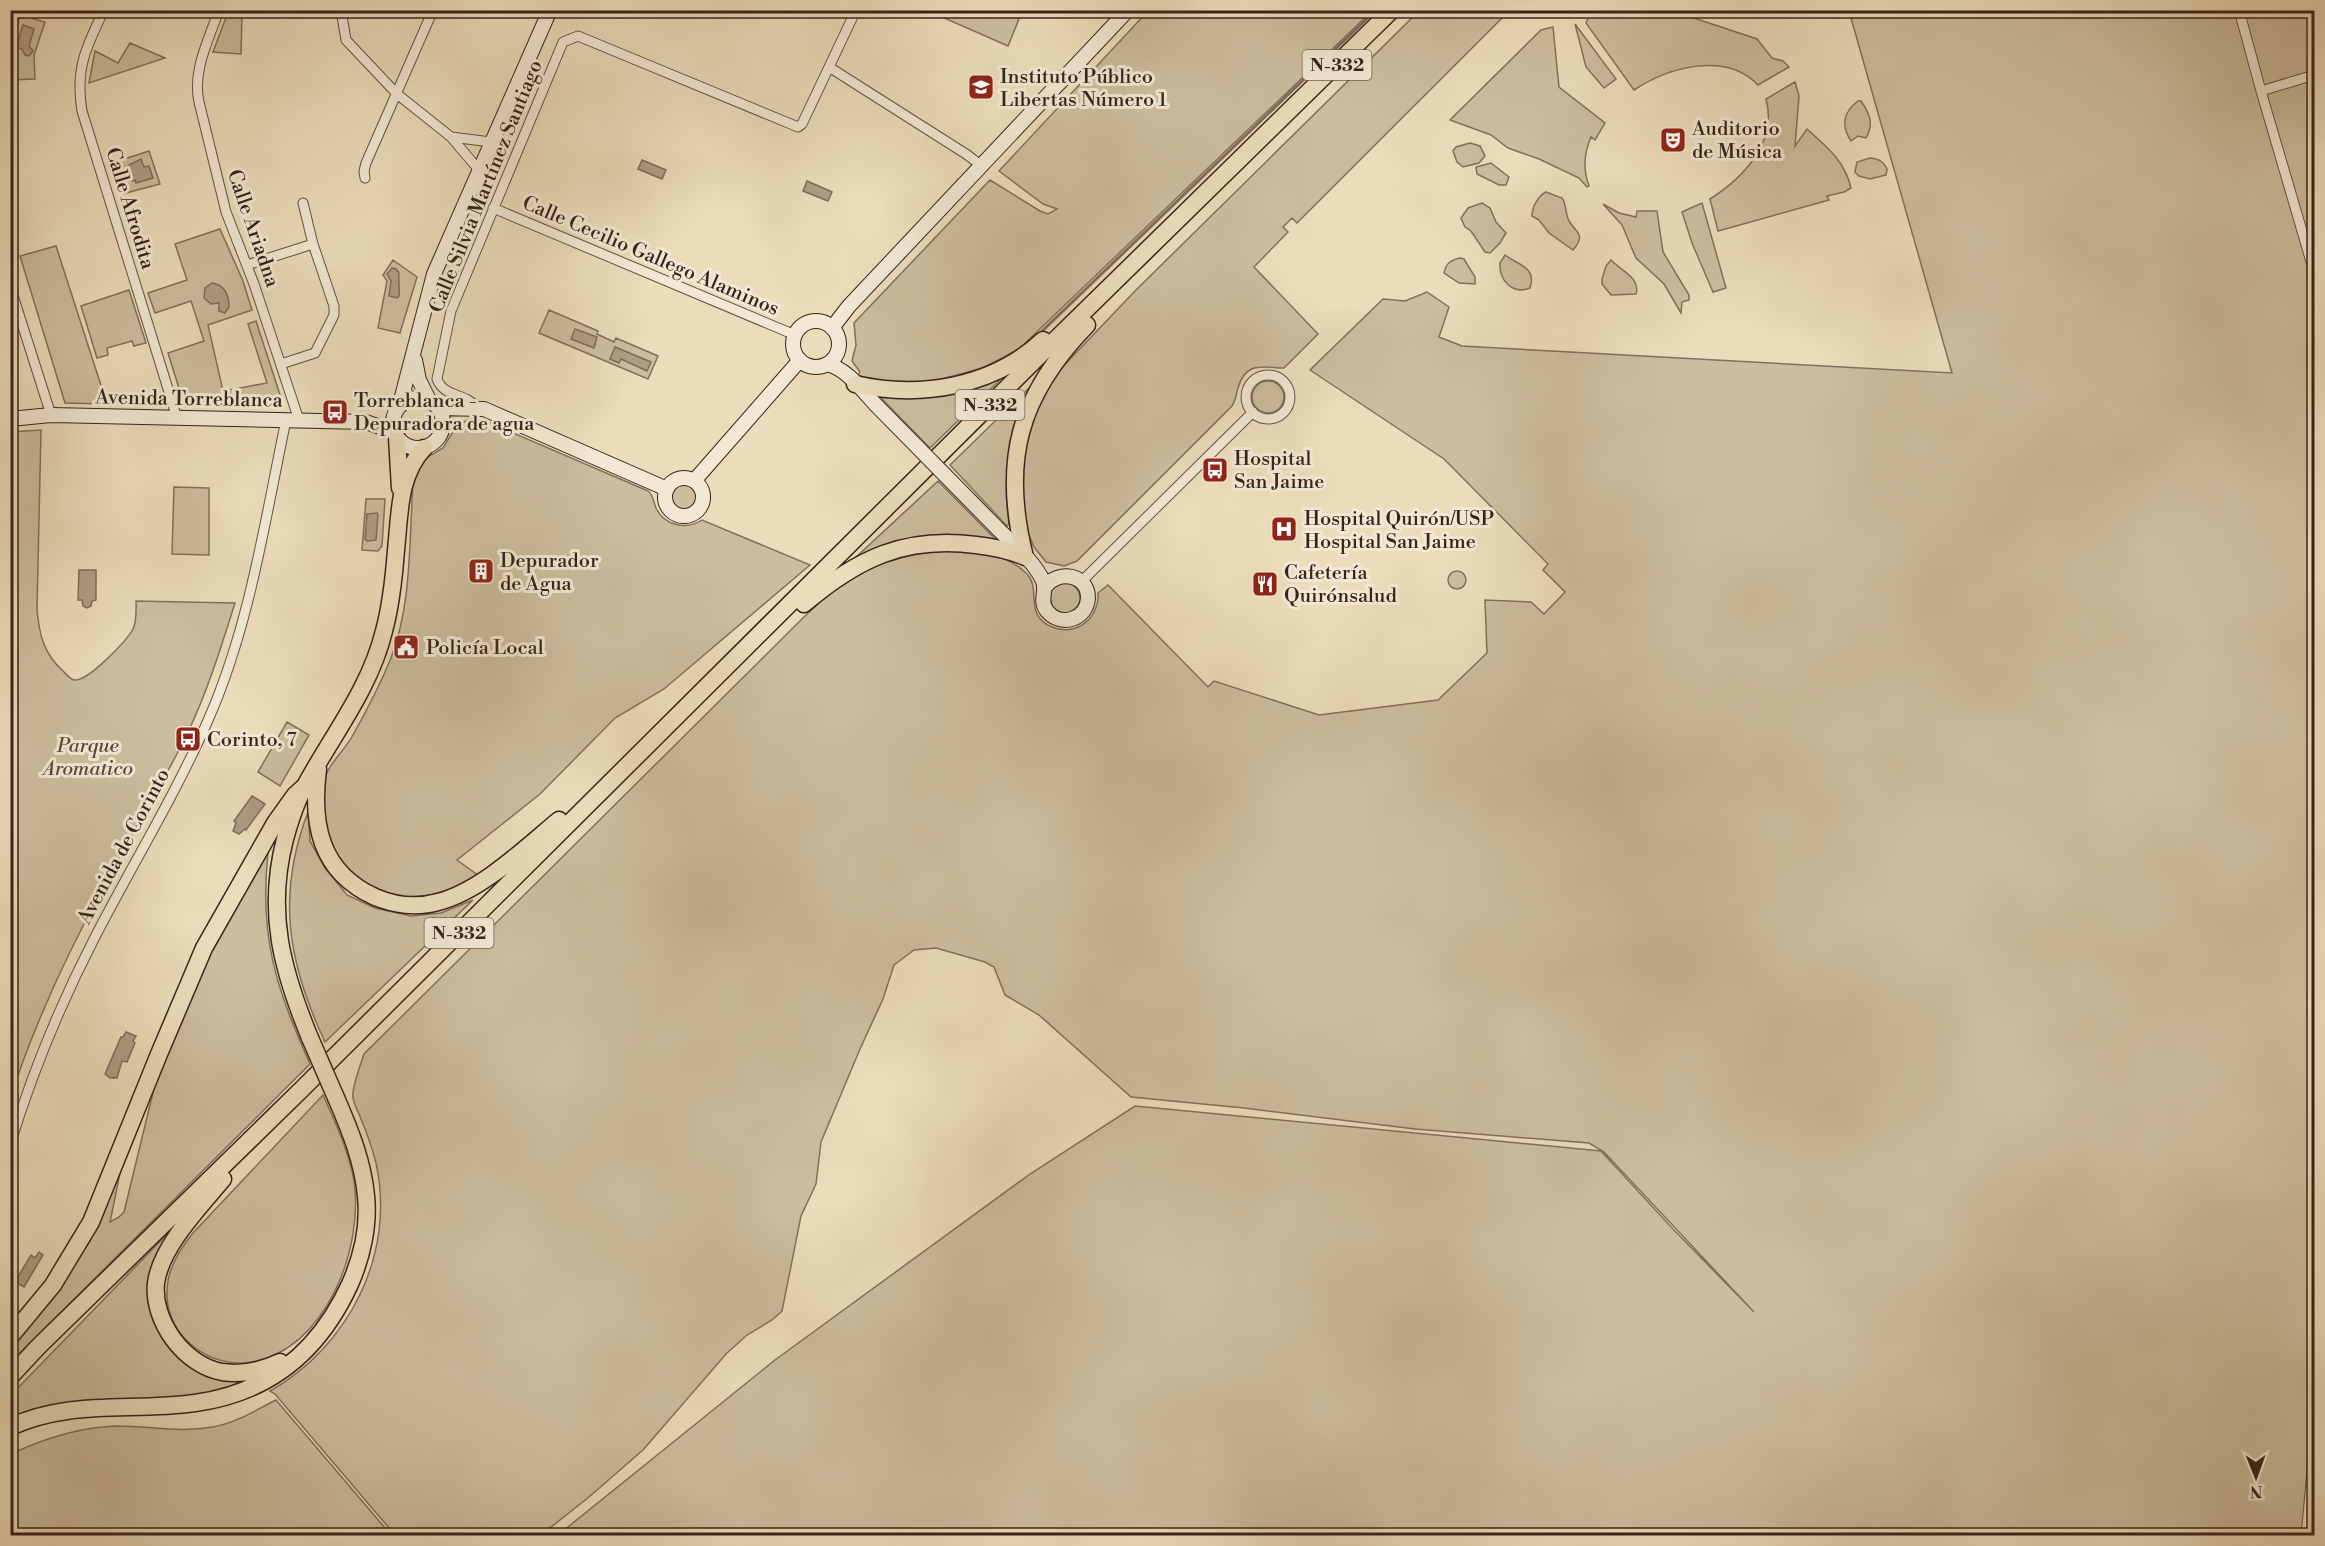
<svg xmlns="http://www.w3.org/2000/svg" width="2325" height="1546" viewBox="0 0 2325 1546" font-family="'Libre Bodoni',serif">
<rect width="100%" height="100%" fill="#ebdcbb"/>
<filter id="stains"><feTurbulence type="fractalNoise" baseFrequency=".00333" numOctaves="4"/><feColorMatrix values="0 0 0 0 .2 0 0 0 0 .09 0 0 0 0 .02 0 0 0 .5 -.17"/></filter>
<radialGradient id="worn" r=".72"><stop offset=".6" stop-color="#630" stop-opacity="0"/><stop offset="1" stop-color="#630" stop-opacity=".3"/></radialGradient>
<path fill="#ccbd9f" stroke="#82705c" stroke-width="1.5" d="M1000,11L1019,19L1008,46L944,18L948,11Z
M1148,11H1372L1019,349L983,368L945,378V381C921,382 878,387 858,375L860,372L852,361L856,345L854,323L990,180L1040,211L1048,214L1057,209L1043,204L999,171Z
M1419,11H1509L1297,223L1292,218L1283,227L1288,232L1254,267L1318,334L1284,368C1264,368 1246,360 1238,388C1236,394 1236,400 1232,406L1077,561L1064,566L1046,562L1034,547L1024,523L1021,490L1025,445L1032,420L1054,376L1135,291Z
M1591,11H1673L1757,39L1772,58L1783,61L1789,67L1758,85C1726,51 1669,67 1634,90L1586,23Z
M1849,11H2314V1358L2303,1535H558L775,1360L1030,1174L1135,1106L1601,1151L1673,1229L1754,1312L1604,1152L1589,1143L1415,1129L1244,1108L1131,1097L1039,1015L1005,995L994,967L985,962L936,948L914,950L894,965L883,999L860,1049L821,1142L816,1184L801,1216L782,1311L772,1320L747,1335L726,1354L643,1450L589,1497L541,1535H395L275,1394L270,1391C349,1346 396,1254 376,1163C372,1148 367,1133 361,1119C359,1113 354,1105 353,1098C351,1089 361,1064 364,1054L807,614C819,603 832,590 845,581C890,553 986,532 1027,574C1042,590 1023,615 1052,627C1076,637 1100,618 1098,593L1108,585L1208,687L1214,681L1319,715L1438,700L1487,653L1485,600L1531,602L1544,614L1565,592L1543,570L1548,564L1444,459L1310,370L1383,299L1405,301L1427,292L1449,307L1439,337L1462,346L1952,373Z
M228,12L242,13L241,54L213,52Z
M20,15L45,22L34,55L35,79L11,80V47Z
M1575,24L1616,79L1604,88L1586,67Z
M1553,27L1559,87L1605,123L1595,140L1591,137C1584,153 1583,170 1589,186L1587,187L1579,178L1539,159L1508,148L1491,135L1450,120L1541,30Z
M130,43L165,58L89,83L95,51L118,63Z
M1795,82L1799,96L1795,146L1807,129C1826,146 1845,161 1851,188L1844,192L1827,196L1829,200L1718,231L1710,199C1743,178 1778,142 1766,99Z
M1858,101H1861C1870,114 1874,124 1866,138L1858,136L1851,141C1841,126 1843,112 1858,101Z
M1470,143L1480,146L1485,156L1479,163L1463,167L1457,162L1453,151L1456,147Z
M149,151L160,184L122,194L112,163Z
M1870,158C1879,159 1883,161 1887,169L1886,175L1870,179L1859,176L1855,172L1857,162Z
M1491,163L1509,177L1506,185H1499L1477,174L1476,167Z
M1546,192L1562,198C1567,205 1565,214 1569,221C1577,234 1586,234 1573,250L1549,233L1539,220L1532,216C1532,207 1538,196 1546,192Z
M1482,203L1490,208L1496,222L1506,233L1500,243L1490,253L1485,252L1471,231L1465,227L1461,218L1468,208Z
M1702,203L1726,288L1713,292L1692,243L1682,212Z
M1603,204L1619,213L1636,217L1637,211H1657L1663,252L1689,295V300L1682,302L1681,313L1664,284L1636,258L1622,225Z
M220,229L243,281L252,310L208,325L223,391L267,383L248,324L256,321L283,404L183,401L168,353L204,341L191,301L155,313L148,293L187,280L175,244Z
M56,246L107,404L65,403L20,256Z
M1505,255C1518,265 1537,267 1530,288C1512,295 1499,280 1500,263Z
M1460,258L1464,259L1475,277V284L1459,283L1444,273C1446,263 1451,260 1460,258Z
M393,260L417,277L400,333L378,328L387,281L383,275Z
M1611,260C1621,271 1641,278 1636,294L1611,295L1602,284V279L1606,266Z
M129,290L146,343L134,346L132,341L107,348L108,355L97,358L81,306Z
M549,310L598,331L597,334L614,342L616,338L658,356L648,379L539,333Z
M1005,375L930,448L882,399L885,396Z
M1252 397a16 16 0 1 1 32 0a16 16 0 1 1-32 0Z
M1031,386C1008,430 1002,475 1009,524L1007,526L950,465Z
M470,419L483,420L648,491C654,496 653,501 656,508C664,526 687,530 702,520L810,565L664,689L615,718L540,794L457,860L479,876C398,925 313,886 323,786C325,766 344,752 353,735C367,710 380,685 391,658C412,604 409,540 413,483L416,472L426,458L443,448L457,425Z
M41,430L37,609C39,635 44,654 63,671C66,674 70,679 74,680C88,682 127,640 133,629C137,621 136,610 136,601L235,603C221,647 208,690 188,732C163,784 132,833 105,884C68,952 35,1022 11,1096L10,432Z
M938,481L998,542L854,559Z
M671 497a13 13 0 1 1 26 0a13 13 0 1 1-26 0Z
M174,487L209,488V555L172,554Z
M366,499H385L382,546L378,551L362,550Z
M1448 580a9 9 0 1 1 18 0a9 9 0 1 1-18 0Z
M1050 598a15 15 0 1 1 30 0a15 15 0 1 1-30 0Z
M287,722L309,735L280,786L258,772Z
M308,812L310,841L325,868L347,895L375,908L411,916L441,913L473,900L325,1042C288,963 276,896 308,812Z
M268,852C259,938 276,987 310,1064L11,1362V1345L120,1173L110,1222L119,1217L124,1212L157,1076L207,960Z
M323,1095C335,1122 349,1151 354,1181C364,1248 326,1350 251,1362C210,1369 167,1337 167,1294C166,1271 179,1250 193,1233Z
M175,1226L160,1251L158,1329L166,1344L190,1366L231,1381L254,1380L224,1391L11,1420V1395Z
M276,1400L391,1535H11V1454C43,1439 81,1427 117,1426C151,1426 179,1433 213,1427C236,1423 256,1410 276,1400Z"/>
<path fill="#ae9d84" stroke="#7e6c59" stroke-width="1.5" d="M23,25L34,29L29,46L33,51L29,56L25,55L22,49L16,48Z
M141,159L144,167L149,166L153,178L136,183L135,180L132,181L131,177L133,175L128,177L125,167Z
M642,160L666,170L662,179L638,169Z
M807,181L832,192L828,201L803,191Z
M392,268L396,269L399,273C398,281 400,288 399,296L397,298L389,296L391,281L387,274Z
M212,283C225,285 229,295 229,307L225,313L219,311V303L211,304L204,298L205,288Z
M575,329L597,337L594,348L571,339Z
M615,347L651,362L647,371L621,359L619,363L610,359Z
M377,513L378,515L376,540L367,541L365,539L367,514Z
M79,570H96V600L92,601L91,606L87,608L83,606L82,600H78Z
M252,796L265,804L246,830L245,829L239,834L233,831L236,823L234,821Z
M126,1032L136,1036L133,1041L135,1043L127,1062L122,1061L117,1078H110L105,1074L121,1037H123Z
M39,1252L43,1255L24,1287L15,1282L31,1255L35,1258Z"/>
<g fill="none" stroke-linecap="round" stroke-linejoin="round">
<path stroke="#7e6c59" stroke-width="3" d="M1038,335L1376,10"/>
<defs>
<path id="street" d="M104,10C86,47 75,69 82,111L177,418
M219,10C209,39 192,71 199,102L226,212L254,284L299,420
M341,10L346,40L397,94L451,137L479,170
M2239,10L2261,91L2314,272
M829,67L966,154L982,166
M2261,91L2314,75
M451,137L491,142
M365,178L364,171L366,163L433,10
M493,208L795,335
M247,265L313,244
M10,286L51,415
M281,364L315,353L334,315V306L313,244L303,203
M1246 397a22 22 0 1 1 44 0a22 22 0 1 1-44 0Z
M477,408C467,393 444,398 437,379L451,311L563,42L578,36L798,127L802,124L856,10
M1081,582L1253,412
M10,1145C32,1073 60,1005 94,939C132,865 176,794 209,718C250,624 265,520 286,420
M2306,1536L2314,1450"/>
<path id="secondary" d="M793 344a23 23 0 1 1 46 0a23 23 0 1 1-46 0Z
M832,328L849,306L1128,10
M415,360L419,380L429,400
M827,364C847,369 862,390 876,405
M393 423a25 25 0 1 1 50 0a25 25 0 1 1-50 0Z
M400,404L434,274L550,10
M439,408L484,409L667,489
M10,419L51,415L366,422L394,432
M665 497a19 19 0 1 1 38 0a19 19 0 1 1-38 0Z
M694,481L800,360
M998,529C1013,544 1034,561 1043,581C1047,591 1039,601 1047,611C1061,628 1087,619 1088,598C1088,573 1057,570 1045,587"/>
<path id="highway" d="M855,384C920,399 993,387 1043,340
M397,438L400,488
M1025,557C1001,462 1018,396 1087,325
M804,604C858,558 905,536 976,545C993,547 1009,550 1025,557
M318,769C311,824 320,872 375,897C394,905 417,908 438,902C481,891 525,848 559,820
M310,1038C282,970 266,912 285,839C290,821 296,801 306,784C334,733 370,688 384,631C391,605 394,577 396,550C400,514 398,476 424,448
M223,1179C200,1207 161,1246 156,1283C152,1321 184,1365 222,1372C243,1375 261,1371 280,1362
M10,1337L53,1285L91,1222L159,1054L204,948L275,823L295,795L305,786
M10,1377L38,1347L303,1088L1051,344L1392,10
M10,1427C72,1399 130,1412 195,1403C269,1393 319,1352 350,1284C362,1257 369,1225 366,1196C363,1162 350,1130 337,1100"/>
</defs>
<use href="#street" stroke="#645142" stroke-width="11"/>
<use href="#secondary" stroke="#372319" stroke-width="16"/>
<use href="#highway" stroke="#372319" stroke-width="19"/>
<use href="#street" stroke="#f2e8d3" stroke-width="9"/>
<use href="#secondary" stroke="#f2e8d3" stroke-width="14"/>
<use href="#highway" stroke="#ebdcbb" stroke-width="16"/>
<defs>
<path id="secondary-bridge" d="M876,405L998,529"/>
<path id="highway-bridge" d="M310,1038L337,1100"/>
</defs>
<use href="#secondary-bridge" stroke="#372319" stroke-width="16" stroke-linecap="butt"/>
<use href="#highway-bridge" stroke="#372319" stroke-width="19" stroke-linecap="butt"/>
<use href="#secondary-bridge" stroke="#f2e8d3" stroke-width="14"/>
<use href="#highway-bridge" stroke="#ebdcbb" stroke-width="16"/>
</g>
<defs>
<symbol id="school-square" viewBox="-11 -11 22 22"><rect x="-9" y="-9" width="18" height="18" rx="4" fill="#8f2418" stroke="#f2e8d3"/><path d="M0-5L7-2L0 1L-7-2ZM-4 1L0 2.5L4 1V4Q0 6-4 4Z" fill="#fff"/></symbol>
<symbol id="theatre-square" viewBox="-11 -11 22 22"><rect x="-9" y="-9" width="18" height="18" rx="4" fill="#8f2418" stroke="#f2e8d3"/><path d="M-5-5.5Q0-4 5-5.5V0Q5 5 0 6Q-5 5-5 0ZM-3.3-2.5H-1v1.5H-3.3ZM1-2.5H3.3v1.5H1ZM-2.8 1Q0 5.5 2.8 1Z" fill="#fff"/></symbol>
<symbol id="bus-square" viewBox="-11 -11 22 22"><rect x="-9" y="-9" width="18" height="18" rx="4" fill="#8f2418" stroke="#f2e8d3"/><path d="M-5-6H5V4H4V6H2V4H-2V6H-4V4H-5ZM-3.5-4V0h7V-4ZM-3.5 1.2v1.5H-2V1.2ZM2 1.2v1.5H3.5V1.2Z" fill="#fff"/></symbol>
<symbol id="hospital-square" viewBox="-11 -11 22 22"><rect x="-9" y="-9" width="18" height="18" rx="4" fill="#8f2418" stroke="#f2e8d3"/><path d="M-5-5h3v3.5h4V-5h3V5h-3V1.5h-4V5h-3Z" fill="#fff"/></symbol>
<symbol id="building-square" viewBox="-11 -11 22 22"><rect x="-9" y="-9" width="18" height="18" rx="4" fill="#8f2418" stroke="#f2e8d3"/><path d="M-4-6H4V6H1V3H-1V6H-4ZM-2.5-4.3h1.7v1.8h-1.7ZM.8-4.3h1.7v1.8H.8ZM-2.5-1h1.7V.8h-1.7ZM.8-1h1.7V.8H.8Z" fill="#fff"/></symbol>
<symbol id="restaurant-square" viewBox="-11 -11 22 22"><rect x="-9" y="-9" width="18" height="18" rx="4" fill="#8f2418" stroke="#f2e8d3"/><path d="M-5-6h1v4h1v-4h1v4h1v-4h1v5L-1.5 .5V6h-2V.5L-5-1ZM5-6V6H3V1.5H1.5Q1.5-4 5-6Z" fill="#fff"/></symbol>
<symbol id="civic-square" viewBox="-11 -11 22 22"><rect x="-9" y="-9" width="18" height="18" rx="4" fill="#8f2418" stroke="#f2e8d3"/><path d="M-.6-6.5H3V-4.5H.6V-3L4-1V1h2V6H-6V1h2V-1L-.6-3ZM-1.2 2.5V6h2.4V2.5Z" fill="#fff"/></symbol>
</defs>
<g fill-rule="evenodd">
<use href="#school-square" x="966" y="72" width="30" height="30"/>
<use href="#theatre-square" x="1658" y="125" width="30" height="30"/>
<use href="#bus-square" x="320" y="397" width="30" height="30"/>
<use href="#bus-square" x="1200" y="455" width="30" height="30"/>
<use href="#hospital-square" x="1269" y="514" width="30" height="30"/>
<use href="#building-square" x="466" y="556" width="30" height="30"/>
<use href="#restaurant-square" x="1250" y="569" width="30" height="30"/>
<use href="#civic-square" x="391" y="632" width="30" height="30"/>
<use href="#bus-square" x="173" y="724" width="30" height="30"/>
</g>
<g text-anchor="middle" stroke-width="6" stroke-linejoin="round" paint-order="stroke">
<g fill="#f2e8d3" stroke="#6f5e51" stroke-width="1.5">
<rect x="1302.5" y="50" width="69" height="30" rx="4.5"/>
<rect x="955.5" y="390" width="69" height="30" rx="4.5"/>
<rect x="424.5" y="918" width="69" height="30" rx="4.5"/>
</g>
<g font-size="18" font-weight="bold" fill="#372319">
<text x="1337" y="71">N-332</text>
<text x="990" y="411">N-332</text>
<text x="459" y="939">N-332</text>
</g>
<g font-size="20" fill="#372319" stroke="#f2e8d3" text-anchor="start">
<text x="1000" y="83">Instituto Público<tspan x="1000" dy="23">Libertas Número 1</tspan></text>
<text x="1692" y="135">Auditorio<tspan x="1692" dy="23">de Música</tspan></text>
<text x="354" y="407">Torreblanca -<tspan x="354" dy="23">Depuradora de agua</tspan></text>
<text x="1234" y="465">Hospital<tspan x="1234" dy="23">San Jaime</tspan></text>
<text x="1304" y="525">Hospital Quirón/USP<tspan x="1304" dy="23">Hospital San Jaime</tspan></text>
<text x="500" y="567">Depurador<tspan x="500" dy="23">de Agua</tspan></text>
<text x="1284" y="579">Cafetería<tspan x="1284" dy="23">Quirónsalud</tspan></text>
<text x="426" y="654">Policía Local</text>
<text x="207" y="746">Corinto, 7</text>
</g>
<g font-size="20" fill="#372319" stroke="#f2e8d3">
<text transform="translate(485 186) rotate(-68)" y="7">Calle Silvia Martínez Santiago</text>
<text transform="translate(131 208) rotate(73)" y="7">Calle Afrodita</text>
<text transform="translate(254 228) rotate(71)" y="7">Calle Ariadna</text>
<text transform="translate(651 255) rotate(23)" y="7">Calle Cecilio Gallego Alaminos</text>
<text transform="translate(189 398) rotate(1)" y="7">Avenida Torreblanca</text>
<text transform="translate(123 846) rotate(-62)" y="7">Avenida de Corinto</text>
</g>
<g font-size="20" font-style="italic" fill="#5c4a3a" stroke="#f2e8d3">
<text x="88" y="752">Parque<tspan x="88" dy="23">Aromatico</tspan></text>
</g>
</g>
<rect width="2325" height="1546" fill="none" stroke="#ebdcbb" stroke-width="36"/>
<rect x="12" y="12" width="2301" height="1522" fill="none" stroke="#372319" stroke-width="3"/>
<rect x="18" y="18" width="2289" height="1510" fill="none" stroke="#372319" stroke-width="1.5"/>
<g transform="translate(2256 1477) rotate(179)" stroke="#f2e8d3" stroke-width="4.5" paint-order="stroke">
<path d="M0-4.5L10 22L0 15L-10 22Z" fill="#372319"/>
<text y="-9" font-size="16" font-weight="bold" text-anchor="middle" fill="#372319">N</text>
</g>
<rect width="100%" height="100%" filter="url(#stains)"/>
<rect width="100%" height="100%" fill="url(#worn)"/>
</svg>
